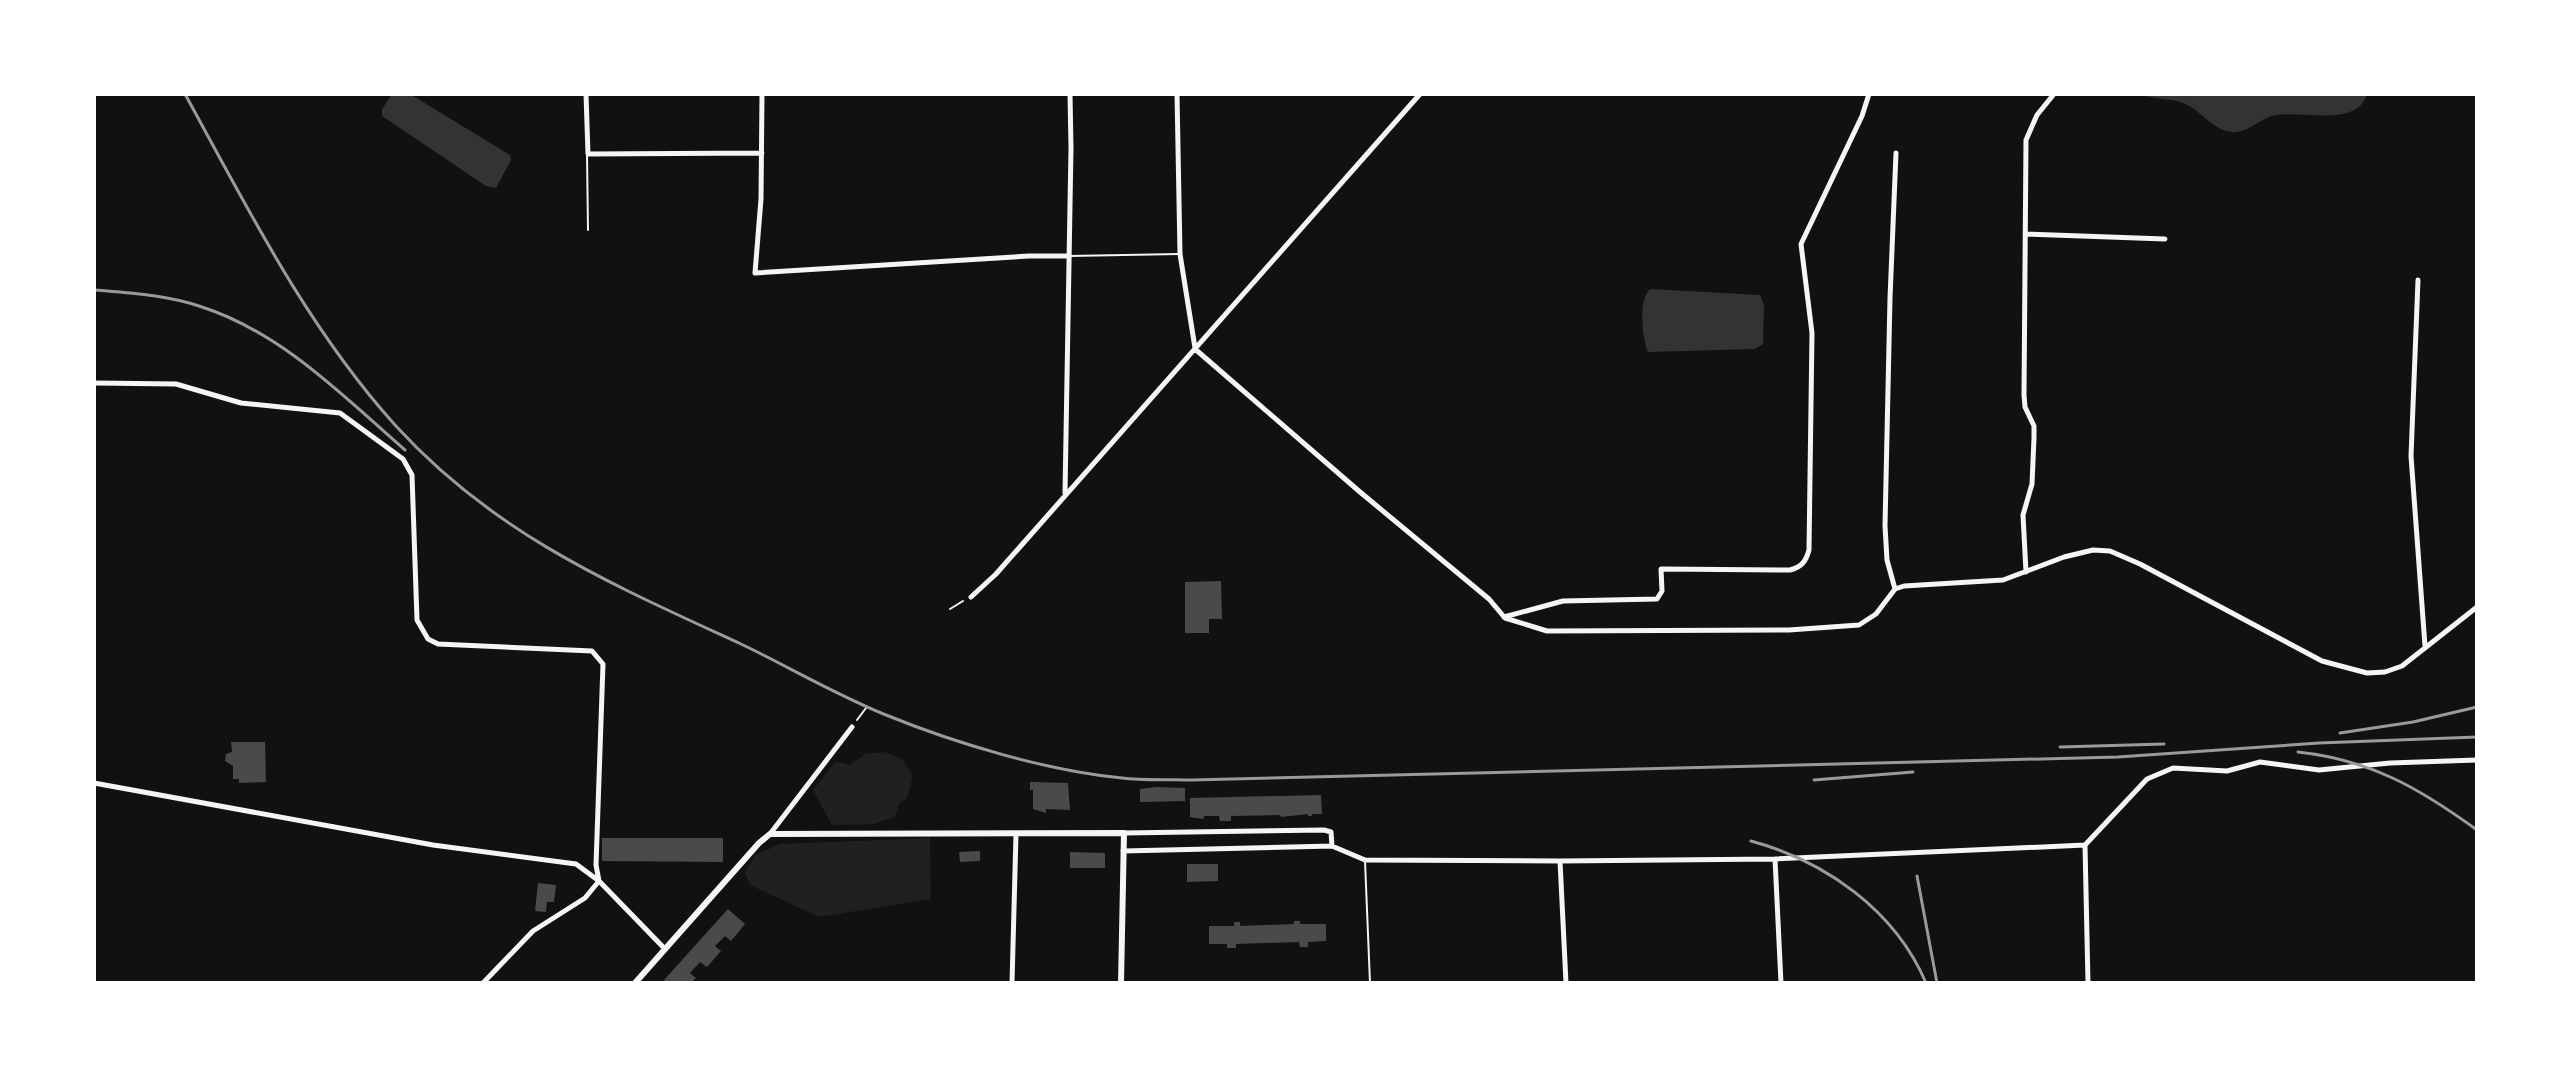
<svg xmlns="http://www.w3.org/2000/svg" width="2571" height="1077" viewBox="0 0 2571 1077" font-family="Literata,serif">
<rect width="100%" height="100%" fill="#111"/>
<path fill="#202020" d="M884,752L902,759L913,775L907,798L899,804L895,817L873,824L832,825L813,790L836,761L850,765L865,754Z
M930,838L931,899L819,917L750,885L745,873L755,855L780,844Z"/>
<path fill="#333" d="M392,94H410L510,155L511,160L496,188L486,186L382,116V109Z
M2136,94H2367C2357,129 2299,109 2272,116C2258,120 2248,133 2232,132C2213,131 2201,110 2185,104C2172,98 2152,99 2136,94Z
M1650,289L1760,295L1764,305L1763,344L1755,349L1648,352C1642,338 1638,300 1650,289Z"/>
<path fill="#4a4a4a" d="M1221,581L1222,619H1209V633H1185V582Z
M231,742H265L266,782L239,783V779H233V766L225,761L226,754L232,752Z
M1030,782L1068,783L1070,810L1046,809V813L1033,809V790H1030Z
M1156,787L1185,788V801L1140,802V789Z
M1321,795L1322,814H1312V816H1308V814L1281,817L1280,815L1231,816V821H1220L1219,816H1204V819L1190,817V798Z
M602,838H723V862L602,861Z
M980,851V861L960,862L959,852Z
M1070,852L1105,853V868H1070Z
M1187,864H1218V881L1187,882Z
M538,883L556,885L554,902H547L546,912L535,911Z
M728,909L745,924L731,941L725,936L715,946L721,951L707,967L700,962L690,973L696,978L691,983H667L664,980Z
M1294,921H1300V924H1326V941L1308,942V947H1300L1299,942L1236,944V948H1227V944H1209V926H1234V922H1240V926L1294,924Z"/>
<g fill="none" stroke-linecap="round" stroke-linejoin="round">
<path stroke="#f5f5f5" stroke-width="2" d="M950,609L963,601
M857,720L866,708"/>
<path stroke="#f5f5f5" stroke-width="2" d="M587,155L588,230
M1069,256L1179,254
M1365,861L1370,983"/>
<path stroke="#f5f5f5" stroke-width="5" d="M586,94L588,154L762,153
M762,94L761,199L755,273L1029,256H1069
M1177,94L1180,254L1195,348
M2025,234L2165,239
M2418,280L2411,456L2425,646
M1195,349L1360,492L1489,599L1505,618L1547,631L1789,630L1859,625L1876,614L1895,589L1904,586L2003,580L2064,557L2093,550L2110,551L2140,564L2322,661L2367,673L2385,672L2402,666L2477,607
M94,383L176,384L241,403L340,413L403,459L412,475L417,620L428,639L438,644L592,651L603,664L596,865L599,881L585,898L533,931L483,983
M1065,493L1071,148L1070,94
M2026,572L2023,515L2032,484L2034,438V426L2025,407L2024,395L2026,140L2037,115L2054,94
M1895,589L1887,560L1885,526L1890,298L1896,153
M971,597L996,574L1420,94
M1504,617L1563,601L1657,599L1662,591L1661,569L1790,570C1802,567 1806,561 1809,550L1812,333L1801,244L1862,116L1869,94
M94,783L433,845L576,864L599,881L665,949
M1124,833L1324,830L1331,832L1332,846
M770,834L852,727
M2085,845L2088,983
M1123,851L1332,846L1365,860L1560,861L1775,859L2085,845L2147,779L2173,768L2227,771L2260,762L2319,770L2390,763L2477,760
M1775,859L1781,983
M1560,861L1566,983
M1012,983L1016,834"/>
<path stroke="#f5f5f5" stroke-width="6" d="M635,983L759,843L770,834L1124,833L1121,983"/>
<path stroke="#9a9a9a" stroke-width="3" d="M185,94C248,209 307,327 395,425C494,534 611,584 741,644C789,667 836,695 886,715C955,743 1047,771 1122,778C1145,781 1169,779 1192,780L2118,757L2319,743L2477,737
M94,290C130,293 167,295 202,307C282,333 343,396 405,450
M2340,733L2413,722L2477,707
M2060,747L2164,744
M2298,752C2371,760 2419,788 2477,830
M1814,780L1913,772
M1751,841C1825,861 1895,910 1926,983
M1917,876L1937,983"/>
</g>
<rect width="2571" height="1077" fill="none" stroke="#ffffff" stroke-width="192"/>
</svg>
